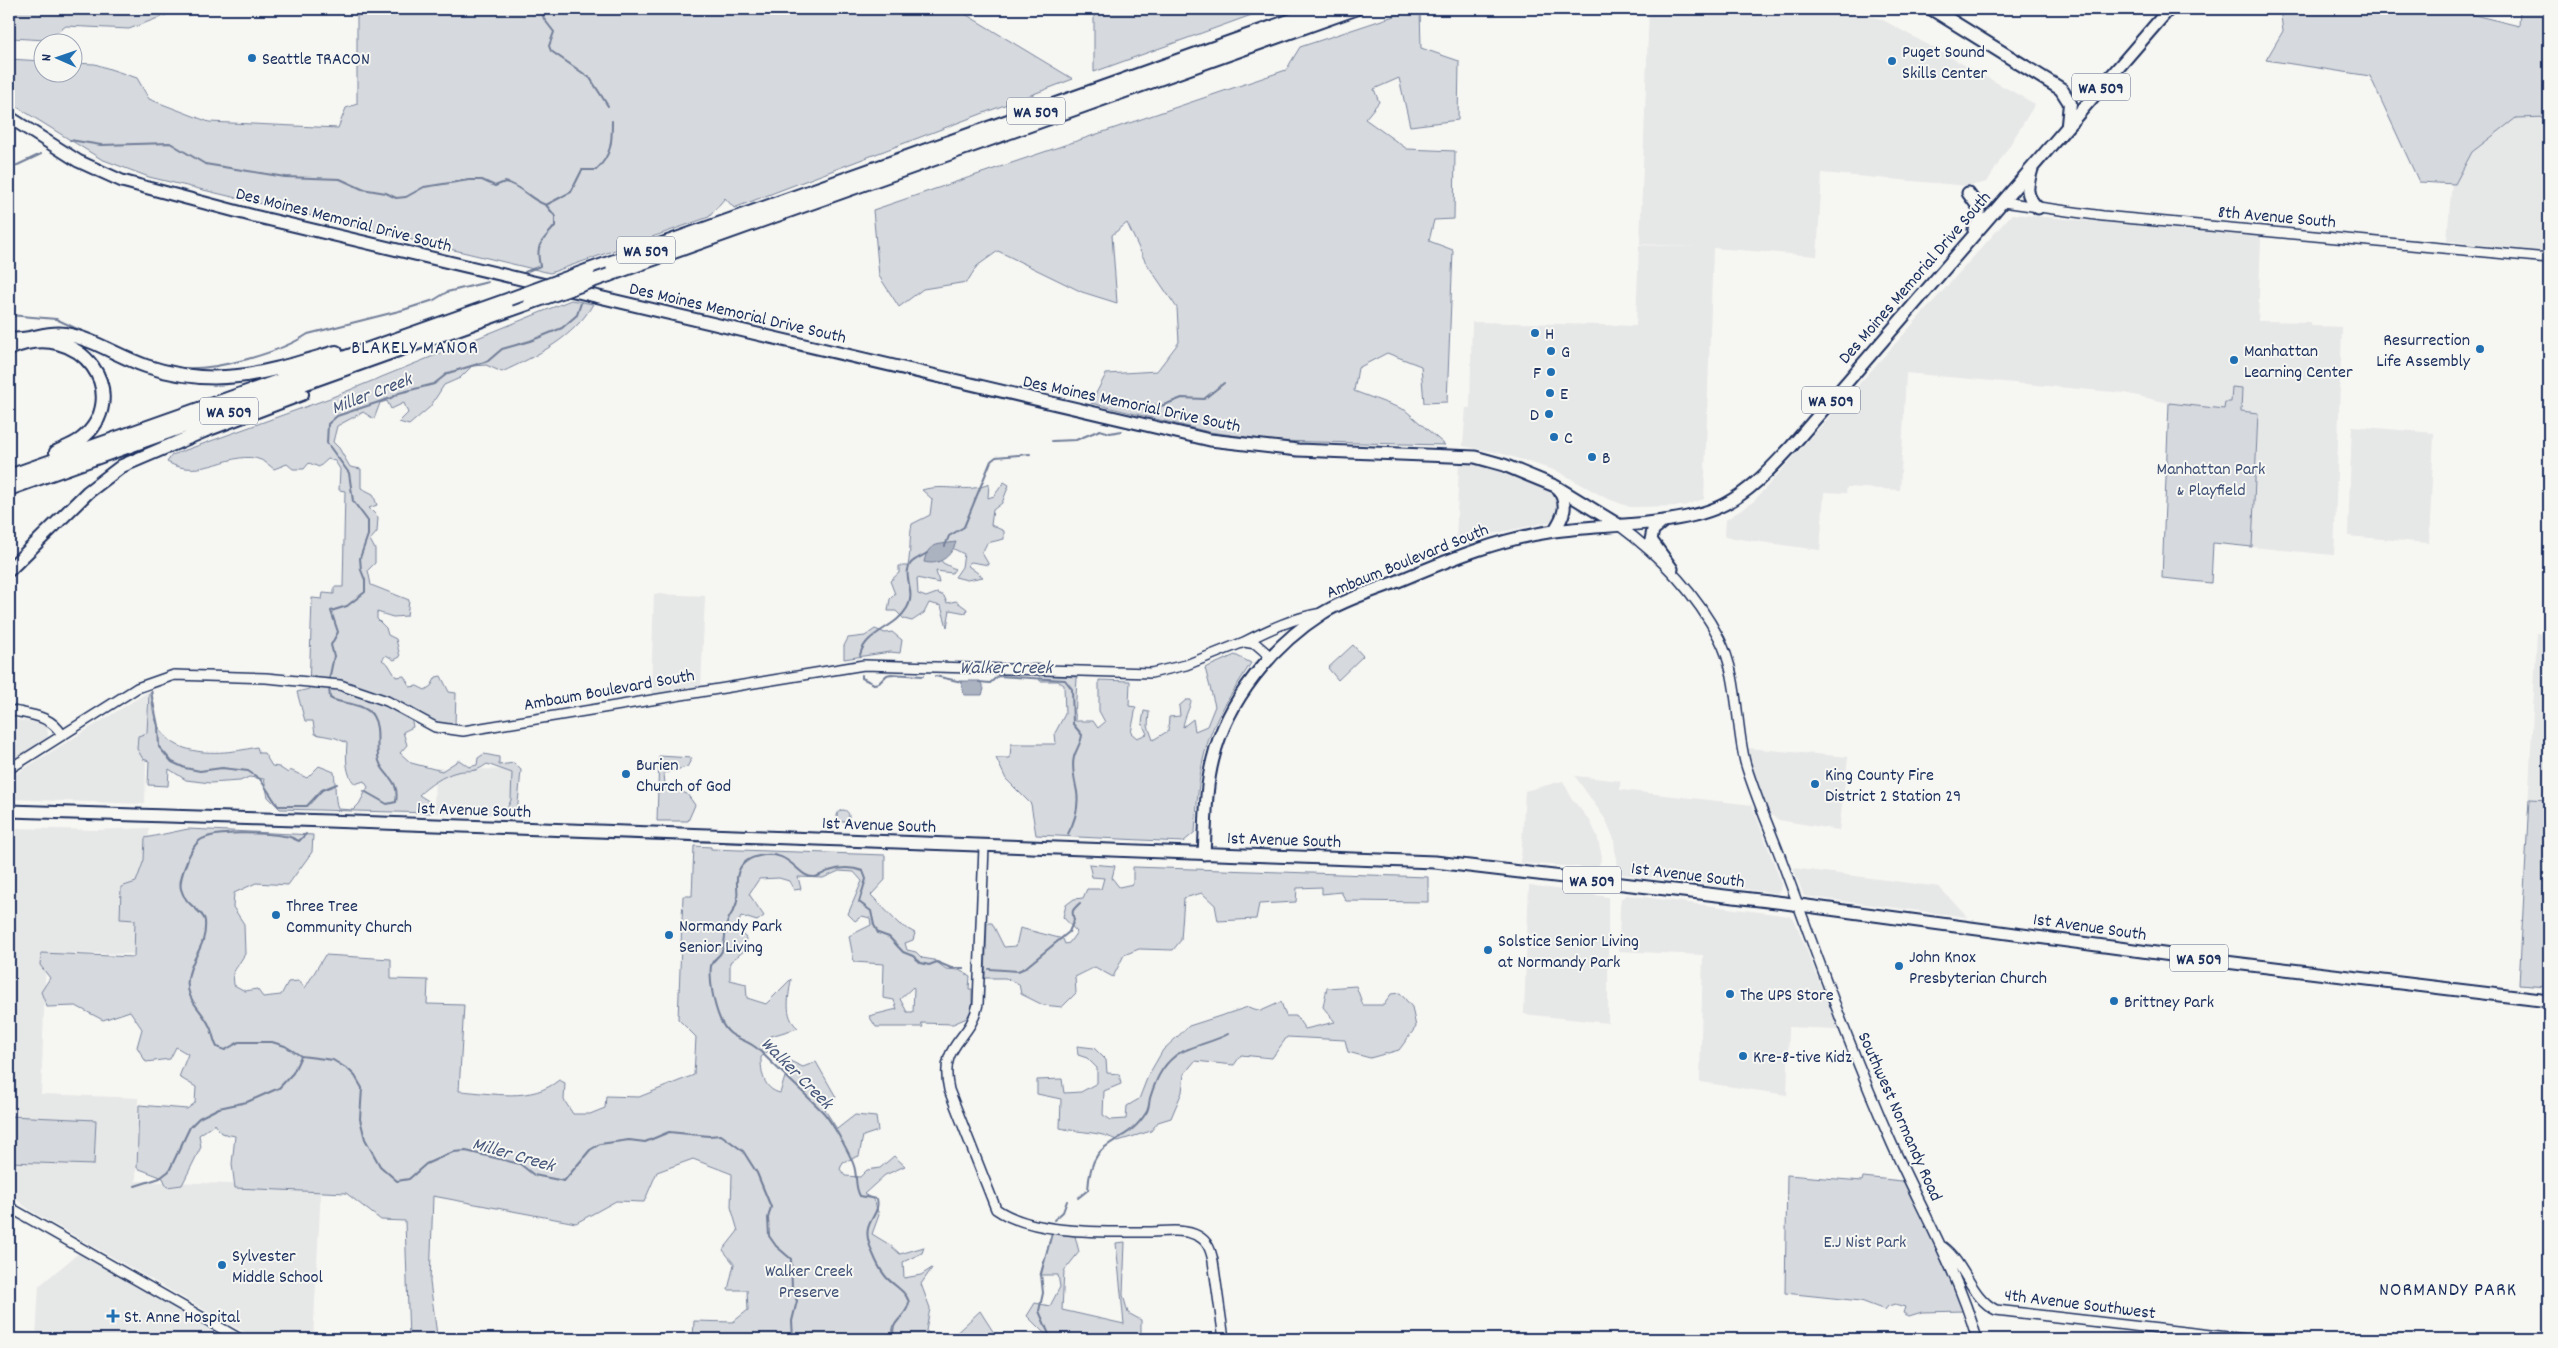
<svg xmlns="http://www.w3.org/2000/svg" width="2558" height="1348" viewBox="0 0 2558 1348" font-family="Dekko,sans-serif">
<rect width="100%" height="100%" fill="#f6f6f2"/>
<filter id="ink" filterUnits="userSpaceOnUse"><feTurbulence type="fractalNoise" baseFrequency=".02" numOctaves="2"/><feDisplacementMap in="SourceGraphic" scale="10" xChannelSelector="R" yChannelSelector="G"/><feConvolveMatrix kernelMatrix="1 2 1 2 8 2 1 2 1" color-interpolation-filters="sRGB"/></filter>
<g filter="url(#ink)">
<path fill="#e6e7e7" d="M1649,9H1839L1881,19L2035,104L1987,182L1969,186L1822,173L1817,256L1713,248L1704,499L1683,506L1630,507L1606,498L1557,471L1500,453L1463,446L1466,408H1470L1472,322L1636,326L1639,245L1698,247L1640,244Z
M2549,108V252L2447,241L2453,168L2507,113Z
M2012,214L2261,237L2258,321L2311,322V326L2342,327L2334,555L2252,547L2257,413L2169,403L2125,393L1906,373L1900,490L1847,487L1846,493L1824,492L1820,550L1725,537L1726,520L1753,502Z
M2352,426L2434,433L2429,543L2348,536Z
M1459,461L1488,466L1554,493L1561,499V513L1553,521L1478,537L1456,545Z
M654,594L705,596L701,686L651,695Z
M2537,633L2549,635V989L2519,985Z
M148,692L145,804L9,799V778Z
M9,719L42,723L47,726L48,735L47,739L9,765Z
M1747,748L1848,757L1839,830L1779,820L1771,815L1753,772Z
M435,768L515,770L513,816L434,813Z
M1575,776L1620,781V790L1752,805L1781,882L1780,891L1776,893L1622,874L1617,869L1614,839L1606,820Z
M1563,781L1572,799L1590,821L1597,836L1602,857L1599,865L1594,868L1521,863L1525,791Z
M9,828L96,830L149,828L143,954L46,953L41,1094L138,1098L136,1181L321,1187L313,1339H256L31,1211L9,1194Z
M1793,868L1939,887L1967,917L1804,896Z
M1529,885L1608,897V1023L1524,1014Z
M1627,895L1789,916L1795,921L1838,1029L1789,1027L1787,1095L1700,1082L1703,955L1619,951L1620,908L1621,899Z
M79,1253L149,1292L229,1339H36L39,1286Z"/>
<path fill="#d6d9dd" stroke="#78849e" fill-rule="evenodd" d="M9,9H182L129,29L66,26L46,40L11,38L9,35Z
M357,9H957L1073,79L734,208L725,198L709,217L550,273L149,177L101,159L9,102V59L42,61V72H72L73,63L95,64L137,78L149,99L209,122L338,128L346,108L357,104Z
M1094,9H1268L1094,72Z
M1415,9H1420L1421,48L1459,61L1458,120L1410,126L1399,78L1374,89L1379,102L1365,119L1407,149L1455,151L1454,219L1434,220L1429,241L1453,250L1447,402L1424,403L1421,366L1387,353L1358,368L1354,391L1405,410L1445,445L1276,441L1209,432L1091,403L1106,374L1157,371L1179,342L1177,308L1145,261L1127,223L1112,235L1117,303L1082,292L998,251L977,266L967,282L923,289L899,307L879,276L873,210L1286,70L1300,47Z
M2280,9H2450L2519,26L2520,9H2549V117L2516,118L2472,152L2455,184L2419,182L2370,76L2266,60L2283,31Z
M571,300L593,304C574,338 536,356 502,372L486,365L472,366L460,378L444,385L430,407L409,425L399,422L408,413L404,403L391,409L387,401L380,403L374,419L363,412L337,426L333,442L339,448L350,467L361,469V488L373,494L377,505L369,508L378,517L377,532L370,540L375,549V563L368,570L371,585L409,600L407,616L393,617L377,612V619L386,628L388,635L396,639L400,657L394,660L386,655L382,660L388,664L396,677L404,676L410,687L417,686L425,690L431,686L436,677L441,676L449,692L456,693L455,725C436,725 425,716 409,706L413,727L403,732L407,745L400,753L411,763L442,771L459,760L469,767L477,765L478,758L484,754L499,757V765L514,763L521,770L517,815L506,811L511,800L512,773L487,764C473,774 471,769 457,772C444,775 428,786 419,795L430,802L431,813L280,809L268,797L264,779L249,777L240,781L210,783L186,780L169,769L168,786L148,785L149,761L143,759L137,749L138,736L147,733L149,693L152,691C149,758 208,758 257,747L259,753H264L272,766L279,767L288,773L290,770L307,778L319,766L334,772C336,784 334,798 338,809L353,810L359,804L368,787L364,781L355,784C345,774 346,756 347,743L336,738L315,734L313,721H305L297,692L309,689L312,598L322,599L323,593L334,594V587H343L345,491L339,490L340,469L335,461L328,459L319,467L309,463L304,469H293L287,464L274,469C270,466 266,462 261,460C232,448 203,482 167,462L172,455L330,398Z
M2232,387L2242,388L2241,411L2258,413L2252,547L2213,543L2211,583L2162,578L2169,403L2224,409L2225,402H2231Z
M1004,482L1009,485L1002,503L993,510L991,525L1004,531V539L987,543L982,553L989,565L971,562L967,565L983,577L967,580L955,577L962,567L964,554L950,547L935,553L943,563L955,569L952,573L936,571L939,583L917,578L918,594L926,597L937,593L944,596L947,603L956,601L967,609L966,613L950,610L947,627L941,606L929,603L924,613L912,621L904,619L896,611H888L890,599L895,594L890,581L899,573V566H908C911,550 909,539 912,524L930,515L932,499L922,490C944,483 968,494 989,484L988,498L994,496Z
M875,629L885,633L892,632L902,640L900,653L890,652L844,659V646L848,638L865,636Z
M1353,645L1363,656L1338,680L1328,668Z
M1235,655L1251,663C1233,692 1213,719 1205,752C1198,778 1197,805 1195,832L1183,842L1036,835L1031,804L1006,779L996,758H1010L1011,744H1056L1055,733L1065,714L1064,685L1058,681H1040L1039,675L1077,677L1075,721H1093L1098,728L1105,722L1099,711V680L1130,681L1129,706L1136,707L1131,733L1137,738L1147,734L1142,723L1144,711L1149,712L1148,726L1153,740L1168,731L1169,717L1180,716L1179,706L1186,700H1191C1191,706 1184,717 1183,727L1193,719L1195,731L1207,726L1215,706L1205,668Z
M659,756L692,758L687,767L664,773L665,785L687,794L695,805L688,821H657Z
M2529,799L2549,800V987L2519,985Z
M837 816a6 6 0 1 1 12 0a6 6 0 1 1-12 0Z
M188,829L313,835L312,852L288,885L256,883L234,893L233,907L244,924L245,954L233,973L234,985L245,991L257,989L263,997L281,995L288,982L299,981L305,988L325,955L391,959V979L428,980L427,1004L464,1005L459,1091C493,1093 531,1103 559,1080L565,1083L564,1100L573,1114H590L605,1108L606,1096L639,1097L694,1075L696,1037L678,1019L683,896H692L694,846L711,847V849L885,855V880L871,895L899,924L915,933L913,940L905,943L907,950L916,952L922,958L934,960L946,969L959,970L970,976L969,989H972V1008L967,1018L953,1024L921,1023L923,1027H876L869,1016L897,1009L894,1000L883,998L884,964L854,962L849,936L871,925L870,918L862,916L855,921L848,914L862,881L854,872L839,871L823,878L798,877L801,889L794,890L789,881L779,878L759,879L749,894L764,916L757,921L741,916L737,929L746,938L744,951L730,962V980L746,984L747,998L766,1004L791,979C789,996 783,1016 798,1028L771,1036L770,1050L761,1057C761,1072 763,1089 780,1093L790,1061L803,1067L816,1062L836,1097L825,1110L837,1129L855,1115L876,1117L878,1131L863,1136L859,1156L843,1162L840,1169L845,1176L860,1177L867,1170L880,1168L894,1156L905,1166L885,1175L864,1194L874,1200L879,1215L872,1234L890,1245L900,1254L924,1247L922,1253L903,1262L904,1278L921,1275L932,1268L921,1284L930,1308L926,1331L937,1339H693L694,1321L733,1322L748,1310L747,1290H728L734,1264L723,1250L738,1231L731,1207L732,1174L693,1159L657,1172L644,1202L616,1201L576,1223L433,1196L430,1282L437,1335L424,1339H409L405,1221L381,1220L346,1193L235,1188L232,1164L235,1136L221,1133L215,1124L199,1135L201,1147L182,1185L167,1187L163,1178L137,1168L139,1105L187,1109L195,1103L196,1087L179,1077L188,1054L176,1047L170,1059L146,1062L137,1047L142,1029L130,1011L103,1020L76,1006L47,1007L41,992L50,978L40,965L41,953L134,957L135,920L120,919L121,887L136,882L144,860L145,838ZM913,987L914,988L913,1012H907L900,999Z
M1089,864L1115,866L1112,878L1119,887L1133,884V867L1428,877V902L1346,901L1341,892L1322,894V887L1297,888L1296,902L1259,904L1256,919L1218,921L1215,905L1202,893L1184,898L1181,940L1173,950L1139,949L1124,955L1113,977L1095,967L1075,977L1076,993L1062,1007L1043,1005L1021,994L1019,984L1005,978H985L987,923H992L1004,947L1016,946L1020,928L1063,939L1065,944L1069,943L1077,932L1063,917L1066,905L1074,899L1083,898L1087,889H1101L1104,878L1092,877Z
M1356,986L1363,1005H1384L1391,994L1400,993L1412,1007L1416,1027L1399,1050L1370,1058L1348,1052L1345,1040L1287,1037L1272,1058L1241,1055L1234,1065L1195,1061L1184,1074L1182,1092L1171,1118L1158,1122L1151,1131L1118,1141C1101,1131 1080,1133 1060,1128L1061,1099L1037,1094V1080L1062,1079L1064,1093L1081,1092L1097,1083V1068L1087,1058L1078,1055L1077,1046L1094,1048L1106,1060L1107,1073L1119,1074L1121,1084L1104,1091L1103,1115L1111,1120L1126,1119L1127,1106L1139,1099L1148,1076L1163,1050L1189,1026L1248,1007L1261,1011L1281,1002L1286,1016H1296L1305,1029L1335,1022L1323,1007L1327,988Z
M9,1116L96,1120L94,1165L9,1162Z
M1787,1175L1862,1181L1863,1177L1902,1181L1907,1185L1964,1311L1922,1312L1909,1316L1903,1313L1905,1307L1895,1304L1888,1306L1885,1310L1861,1301L1785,1293Z
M1052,1232L1075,1236L1079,1252L1064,1271L1062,1310L1124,1324L1116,1243L1125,1242L1123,1295L1128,1313L1141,1320V1339H1113L1111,1333L1095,1335L1094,1339H1045V1334L1027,1316L1035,1303L1050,1306L1060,1287L1058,1275H1040Z
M980,1311L994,1333L988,1339H950Z"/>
<path fill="#abb2c0" stroke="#717e99" d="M956,542C951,557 939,566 924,562C928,542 938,545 956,542Z
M961,681H980L984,689L982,695H964Z"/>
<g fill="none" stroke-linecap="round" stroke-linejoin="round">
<path stroke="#717e99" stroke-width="2" d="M541,9L544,19L554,32L549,46L551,51L590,78L608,106
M70,140L101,145L170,143L205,164L285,177L340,179L362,189L386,193L396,198L406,197L424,187L469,180H482L495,186L505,182C521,185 530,200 546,205
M9,169L41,154
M525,272L540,266C535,243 542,242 555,226V216L546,205L571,192L582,170H596C612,155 612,141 612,121
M9,315L56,319L90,335
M161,364L171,366
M181,368C216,371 279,353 308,334L403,310L434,300L447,292L488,282
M1134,409L1141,405L1161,406L1182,398L1204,399L1224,383
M1052,441L1076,440L1100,430L1110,433L1122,431
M945,546L949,536L964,527L991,461L996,457L1030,454
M860,655C866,631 895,629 907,608C917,591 901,576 911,563C915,559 923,556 927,553
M862,675V678L874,684L879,683L887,675L891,674L923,676
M935,676L962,682
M329,680L334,656L331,645L338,632L331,611L347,606L365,592V580L361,570L360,558L368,535V521L353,501L349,473L327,443L328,424L337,416L391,398L399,393L434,384L448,373L488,361L502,349L530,341L562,328L577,315L581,303
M979,682L990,683L998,676L1065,680L1072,689L1073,724L1082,735C1081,744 1076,749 1074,757C1071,768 1075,781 1077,792C1079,806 1075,821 1068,834
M329,687L330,698L334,700C345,704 366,704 373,716C381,729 375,747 379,761C383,776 400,778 396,802L387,804L364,791
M151,692L158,726L159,747L172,762L185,768L200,771L222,768L248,771L260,779L278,806H307L322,790L337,784
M306,834L299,841C294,839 290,836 284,836C267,833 212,830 199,841C192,847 189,855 186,864C183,872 179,881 181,889C185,906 204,911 205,921C207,948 191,956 188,979C185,999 201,1009 209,1025C213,1032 213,1040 217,1047L225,1050L239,1042H272L285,1046L301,1056L333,1060L349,1070L355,1076L362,1088L360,1119L365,1139L380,1166L397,1181L409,1179L426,1164L453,1152L466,1151L520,1164L534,1175L564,1181L590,1150L600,1144L629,1140L645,1142L669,1132L709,1136L721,1135L743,1151L757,1173L771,1207L768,1218L769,1236L776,1246L791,1259L792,1289L797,1301L792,1321L793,1339
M989,969L1018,971L1025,968L1069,932L1074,920C1071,909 1073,910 1080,903
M135,1186L160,1178L169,1171L190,1127L199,1118L219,1108L247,1102L279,1088L293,1073L301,1056
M1078,1198L1088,1190C1091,1132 1123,1150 1146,1113C1149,1109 1149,1103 1150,1098C1155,1082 1161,1067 1175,1056C1184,1048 1214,1042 1228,1034
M1054,1220L1063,1212L1067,1201
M895,1339C887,1321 907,1319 909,1302C905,1290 894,1286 886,1277C879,1269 872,1253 869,1243C862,1221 881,1216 877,1199L860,1196C855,1187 857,1180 855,1170C853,1158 831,1120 822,1111C801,1090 780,1071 760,1051C745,1036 730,1042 720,1019C714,1005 709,981 711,966C713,958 719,958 722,951C726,941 724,929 729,918C732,912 736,908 737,901C739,889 733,877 742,865C745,862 751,858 755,857C792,846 796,879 815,877C820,876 825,872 829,871C840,867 852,867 863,871L866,879L859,902L871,911L874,925L878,933L889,937L903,952L913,956L921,963L929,965L937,962L951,968H964
M1051,1339L1039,1311L1043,1293L1041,1274L1052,1233"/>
<defs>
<path id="minor" d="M2003,202L2103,216L2549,258
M1617,524C1659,555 1695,591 1719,638C1739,676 1735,721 1745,762C1755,796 1771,831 1783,864C1818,958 1851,1052 1892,1144C1921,1209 1957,1270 1977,1339
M1244,642C1270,629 1293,618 1322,613
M9,710C30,715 51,715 62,735
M9,769L137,688L174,675L266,678L340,685L387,701L435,727L463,731L864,665L1151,673L1186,665L1244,642L1256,644L1271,657
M984,846L978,1004C971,1042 938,1042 949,1090L996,1209C1033,1235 1105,1232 1149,1232C1164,1232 1184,1228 1198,1236C1208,1241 1211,1251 1213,1261L1224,1339
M9,1207L240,1339
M1943,1247C1965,1264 1971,1298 1996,1310L2245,1339"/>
<path id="major" d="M9,117L78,161L122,181L254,216L550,286
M2032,169C2027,186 2024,195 2038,208
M1968,193L1979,208V220L1974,230
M565,289L1210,440L1298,450L1475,457L1504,465L1555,486L1617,524
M1664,521L1653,530L1651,540L1672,569
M1554,531C1564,516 1569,505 1558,489
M9,811L328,821L1435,862L1785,903L2201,959L2549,1001
M1204,854C1206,822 1205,789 1213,759C1227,700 1273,645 1323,613C1347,598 1377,590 1403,579C1453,558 1500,539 1554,531C1604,524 1682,527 1725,504C1752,490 1771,468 1791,447L2169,9"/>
<path id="highway" d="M1932,9L2061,89L2070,103L2068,124
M589,270L1323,9
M609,275L1355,9
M9,339C28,342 45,331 65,334C94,339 119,357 146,366C218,390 267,372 336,352
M9,349C82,316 135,398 80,440C73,445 64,448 56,452
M9,476L510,299
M9,489L530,303
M9,570L88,492L122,466L204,431L302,394"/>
</defs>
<use href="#minor" stroke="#1b2f5e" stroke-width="12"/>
<use href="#major" stroke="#1b2f5e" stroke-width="15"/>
<use href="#highway" stroke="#1b2f5e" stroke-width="16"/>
<use href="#minor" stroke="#f6f6f2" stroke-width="9"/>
<use href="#major" stroke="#f6f6f2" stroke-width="11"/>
<use href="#highway" stroke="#f6f6f2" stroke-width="12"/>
<defs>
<path id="highway-bridge" d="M510,299L589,270
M530,303L609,275"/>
</defs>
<use href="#highway-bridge" stroke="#1b2f5e" stroke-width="16" stroke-linecap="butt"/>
<use href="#highway-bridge" stroke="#f6f6f2" stroke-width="12"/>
</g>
</g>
<g fill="#1f6fb2" stroke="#f6f6f2" stroke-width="2">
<circle cx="252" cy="58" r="5"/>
<circle cx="1892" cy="61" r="5"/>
<circle cx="1535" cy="333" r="5"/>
<circle cx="2480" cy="349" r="5"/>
<circle cx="1551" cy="351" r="5"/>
<circle cx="2234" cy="360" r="5"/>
<circle cx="1551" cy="372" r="5"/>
<circle cx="1550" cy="393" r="5"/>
<circle cx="1549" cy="414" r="5"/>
<circle cx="1554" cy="437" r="5"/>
<circle cx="1592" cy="457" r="5"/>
<circle cx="626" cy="774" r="5"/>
<circle cx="1815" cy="784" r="5"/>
<circle cx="276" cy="915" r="5"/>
<circle cx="669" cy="935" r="5"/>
<circle cx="1488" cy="950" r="5"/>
<circle cx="1899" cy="966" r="5"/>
<circle cx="1730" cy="994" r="5"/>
<circle cx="2114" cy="1001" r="5"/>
<circle cx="1743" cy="1056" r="5"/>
<circle cx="222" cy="1265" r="5"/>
<path d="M110.5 1308.5h5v5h5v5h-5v5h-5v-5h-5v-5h5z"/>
</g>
<g text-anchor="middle" stroke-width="4" stroke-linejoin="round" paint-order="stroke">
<g fill="#f6f6f2" stroke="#5d6b8a" stroke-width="1">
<rect x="2072" y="73.5" width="58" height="27" rx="4"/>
<rect x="1007" y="97.5" width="58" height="27" rx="4"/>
<rect x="617" y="236.5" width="58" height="27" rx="4"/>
<rect x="1802" y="386.5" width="58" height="27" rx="4"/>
<rect x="200" y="397.5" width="58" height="27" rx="4"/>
<rect x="1563" y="866.5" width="58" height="27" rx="4"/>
<rect x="2170" y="944.5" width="58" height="27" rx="4"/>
</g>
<g font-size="16" font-weight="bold" fill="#1b2f5e">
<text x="2101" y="93">WA 509</text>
<text x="1036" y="117">WA 509</text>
<text x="646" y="256">WA 509</text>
<text x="1831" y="406">WA 509</text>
<text x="229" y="417">WA 509</text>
<text x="1592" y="886">WA 509</text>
<text x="2199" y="964">WA 509</text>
</g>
<g font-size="18" fill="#1b2f5e" stroke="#f6f6f2" text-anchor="start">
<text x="1902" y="57">Puget Sound<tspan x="1902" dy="21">Skills Center</tspan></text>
<text x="262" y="64">Seattle TRACON</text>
<text x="1545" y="339">H</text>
<text x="2470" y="345" text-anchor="end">Resurrection<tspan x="2470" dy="21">Life Assembly</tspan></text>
<text x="2244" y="356">Manhattan<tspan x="2244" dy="21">Learning Center</tspan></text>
<text x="1561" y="357">G</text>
<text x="1541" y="378" text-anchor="end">F</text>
<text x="1560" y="399">E</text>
<text x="1539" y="420" text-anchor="end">D</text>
<text x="1564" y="443">C</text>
<text x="1602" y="463">B</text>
<text x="636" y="770">Burien<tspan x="636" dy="21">Church of God</tspan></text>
<text x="1825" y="780">King County Fire<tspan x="1825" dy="21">District 2 Station 29</tspan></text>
<text x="286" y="911">Three Tree<tspan x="286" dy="21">Community Church</tspan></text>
<text x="679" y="931">Normandy Park<tspan x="679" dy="21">Senior Living</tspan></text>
<text x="1498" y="946">Solstice Senior Living<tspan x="1498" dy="21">at Normandy Park</tspan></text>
<text x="1909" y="962">John Knox<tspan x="1909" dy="21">Presbyterian Church</tspan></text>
<text x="1740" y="1000">The UPS Store</text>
<text x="2124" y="1007">Brittney Park</text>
<text x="1753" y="1062">Kre-8-tive Kidz</text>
<text x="232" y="1261">Sylvester<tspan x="232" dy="21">Middle School</tspan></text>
<text x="124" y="1322">St. Anne Hospital</text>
</g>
<g font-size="18" fill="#1b2f5e" stroke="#f6f6f2">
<text transform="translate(2277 216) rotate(5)" y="6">8th Avenue South</text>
<text transform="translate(344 219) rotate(14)" y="6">Des Moines Memorial Drive South</text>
<text transform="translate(1914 277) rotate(-49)" y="6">Des Moines Memorial Drive South</text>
<text transform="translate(738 312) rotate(13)" y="6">Des Moines Memorial Drive South</text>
<text transform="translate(1132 403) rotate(12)" y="6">Des Moines Memorial Drive South</text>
<text transform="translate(1407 560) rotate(-22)" y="6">Ambaum Boulevard South</text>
<text transform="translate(609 689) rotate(-10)" y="6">Ambaum Boulevard South</text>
<text transform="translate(474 809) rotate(2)" y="6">1st Avenue South</text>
<text transform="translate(879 824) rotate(2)" y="6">1st Avenue South</text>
<text transform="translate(1284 839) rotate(2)" y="6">1st Avenue South</text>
<text transform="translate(1688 874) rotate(7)" y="6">1st Avenue South</text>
<text transform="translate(2090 926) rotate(8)" y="6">1st Avenue South</text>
<text transform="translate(1901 1116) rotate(66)" y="6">Southwest Normandy Road</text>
<text transform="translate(2080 1303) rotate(7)" y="6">4th Avenue Southwest</text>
</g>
<g font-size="18" fill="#405177" stroke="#f6f6f2">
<text x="2211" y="474">Manhattan Park<tspan x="2211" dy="21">&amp; Playfield</tspan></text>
<text x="1865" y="1247">E.J Nist Park</text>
<text x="809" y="1276">Walker Creek<tspan x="809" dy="21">Preserve</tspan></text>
</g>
<g font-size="19" letter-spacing="1" fill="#1b2f5e" stroke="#f6f6f2">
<text x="415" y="353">BLAKELY MANOR</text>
</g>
<g font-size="19" font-style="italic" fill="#46567b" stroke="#f6f6f2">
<text transform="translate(371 392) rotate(-21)" y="7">Miller Creek</text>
<text x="1006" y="673">Walker Creek</text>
<text transform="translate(798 1072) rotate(45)" y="7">Walker Creek</text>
<text transform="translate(514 1153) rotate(16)" y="7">Miller Creek</text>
</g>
<g font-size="20" letter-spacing="1" fill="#1b2f5e" stroke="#f6f6f2">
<text x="2448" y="1295">NORMANDY PARK</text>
</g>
</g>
<rect width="2558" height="1348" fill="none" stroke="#f6f6f2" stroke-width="30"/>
<rect x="15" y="15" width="2528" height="1318" fill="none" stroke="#1b2f5e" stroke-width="2" filter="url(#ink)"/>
<g transform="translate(58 58) rotate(272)"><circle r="24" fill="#f6f6f2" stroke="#9ea6b7"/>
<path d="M0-4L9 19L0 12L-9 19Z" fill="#1f6fb2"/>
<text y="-8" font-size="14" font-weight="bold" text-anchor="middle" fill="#1b2f5e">N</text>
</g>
</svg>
